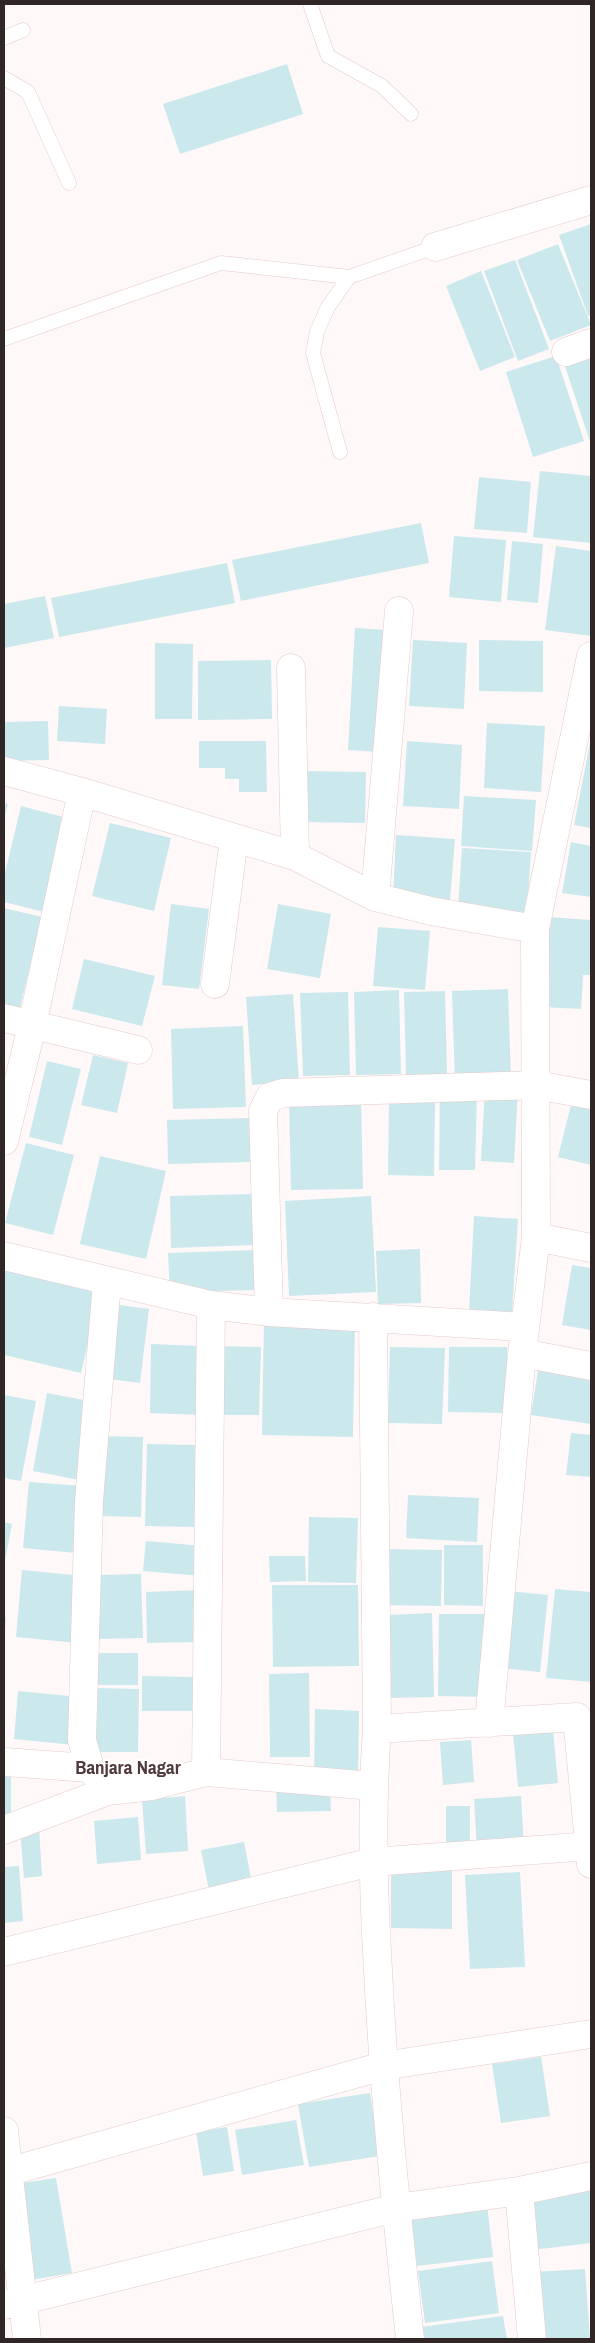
<svg xmlns="http://www.w3.org/2000/svg" width="595" height="2343" viewBox="0 0 595 2343" font-family="'Archivo Narrow',sans-serif">
<rect width="100%" height="100%" fill="#fef8f8"/>
<path fill="#cbe8ed" d="M287,64L303,114L180,154L163,104Z
M591,224V315L588,316L559,235Z
M558,244L591,325L550,341L517,260Z
M515,260L549,349L518,361L484,271Z
M481,271L515,357L480,371L446,286Z
M591,354V445L564,363Z
M556,356L584,441L533,457L506,372Z
M540,471L591,476V543L533,537Z
M479,477L531,482L527,533L474,529Z
M421,523L429,563L241,601L232,560Z
M454,536L506,540L501,602L449,597Z
M512,541L543,544L538,603L507,600Z
M556,546L591,551V636L545,630Z
M227,563L235,603L59,637L51,598Z
M45,596L54,638L4,648V604Z
M355,628L387,630L379,752L348,750Z
M413,640L467,643L464,709L409,706Z
M479,640L543,641V692L479,691Z
M155,643L193,644L192,719H155Z
M271,660L272,719L198,720V661Z
M59,706L107,709L105,744L57,741Z
M48,721L49,760L4,761V722Z
M487,723L545,726L541,792L484,788Z
M199,741H266L267,792H239V779H225V768H199Z
M407,741L462,745L459,809L403,806Z
M590,743H591V828L574,825Z
M303,771L366,772L365,823L303,822Z
M464,796L536,800L532,851L461,846Z
M4,803L8,804L4,819Z
M21,806L67,818L44,912L4,902V877Z
M110,823L171,838L154,911L92,896Z
M396,835L455,839L450,901L393,897Z
M571,842L591,846V897L562,893Z
M462,848L531,852L527,912L458,908Z
M171,904L209,909L199,989L162,985Z
M278,904L331,914L320,978L267,969Z
M4,908L42,917L20,1008L4,1004Z
M548,917L591,920V975H583L581,1009L542,1007Z
M378,927L430,931L425,990L373,986Z
M84,959L155,976L142,1026L72,1009Z
M508,989L511,1081L455,1082L452,991Z
M399,990L401,1074L356,1075L354,992Z
M445,991L447,1074L406,1075L404,992Z
M348,992L350,1075L303,1076L300,993Z
M293,994L299,1081L252,1085L246,997Z
M243,1026L246,1107L173,1109L171,1029Z
M93,1055L128,1063L117,1113L81,1105Z
M47,1061L81,1069L62,1145L29,1137Z
M485,1087L518,1089L514,1163L481,1161Z
M440,1092L477,1093L475,1170H439Z
M361,1097L363,1189L291,1190L289,1100Z
M572,1101L591,1105V1165L558,1157Z
M389,1102L435,1103L434,1176L388,1175Z
M250,1118L251,1162L168,1164L167,1120Z
M26,1143L74,1155L53,1235L5,1223Z
M100,1156L166,1171L146,1259L80,1244Z
M254,1194L255,1245L171,1248L170,1196Z
M371,1196L376,1292L289,1296L285,1201Z
M474,1216L518,1219L512,1313L469,1311Z
M420,1249L421,1303L378,1304L376,1251Z
M256,1250L257,1290L170,1292L168,1253Z
M572,1265L591,1268V1330L562,1325Z
M4,1269L100,1292L81,1373L4,1355Z
M112,1304L149,1309L140,1383L102,1378Z
M264,1320L355,1322L353,1437L262,1435Z
M151,1344L202,1346L201,1415L150,1413Z
M213,1346L261,1347L259,1415H212Z
M390,1347L445,1348L442,1424L388,1423Z
M449,1347H507V1413L448,1412Z
M539,1364L591,1372V1424L531,1415Z
M47,1393L94,1402L79,1480L33,1471Z
M4,1395L36,1401L21,1481L4,1478Z
M571,1433L591,1435V1477L566,1475Z
M97,1436L143,1437L141,1517L95,1516Z
M147,1444L197,1445L194,1527L145,1526Z
M29,1482L82,1486L76,1553L23,1548Z
M408,1495L479,1498L477,1542L406,1538Z
M309,1517L358,1518L356,1583L308,1582Z
M4,1522L12,1524L5,1561H4Z
M146,1541L203,1546L201,1576L143,1571Z
M444,1545H483V1606L444,1605Z
M383,1549L442,1550L441,1606L381,1605Z
M269,1556H305L306,1581L270,1582Z
M22,1570L84,1576L77,1643L16,1637Z
M141,1574L143,1638L97,1639L95,1575Z
M272,1585H358L359,1666L273,1667Z
M555,1589L591,1592V1682L546,1678Z
M199,1590L200,1642L147,1643L146,1592Z
M507,1591L548,1595L540,1672L500,1668Z
M432,1613L434,1697L390,1698L388,1615Z
M439,1614H486L485,1697L438,1696Z
M4,1617H6L5,1633H4Z
M94,1653H138V1685H94Z
M309,1673L310,1757H270L269,1674Z
M142,1676L194,1677L193,1711H142Z
M94,1688L139,1689L138,1752H92Z
M18,1691L79,1697L74,1745L14,1739Z
M315,1709L359,1711L358,1778L314,1777Z
M553,1729L558,1783L518,1787L513,1732Z
M471,1740L474,1782L443,1785L440,1742Z
M4,1765H11V1815H4Z
M330,1783L331,1811L277,1812L276,1784Z
M185,1796L188,1851L146,1854L142,1800Z
M521,1796L524,1848L477,1851L474,1799Z
M446,1806H470V1849H446Z
M138,1817L141,1860L97,1864L94,1821Z
M39,1827L42,1876L24,1878L20,1828Z
M244,1842L252,1883L209,1891L201,1850Z
M19,1866L23,1921L4,1923V1867Z
M391,1869H452V1929L391,1928Z
M520,1872L525,1967L470,1969L465,1875Z
M541,2057L550,2116L501,2123L492,2064Z
M370,2093L380,2156L309,2167L298,2104Z
M296,2120L304,2165L242,2175L235,2130Z
M227,2127L234,2171L203,2176L196,2132Z
M56,2178L72,2273L31,2280L16,2184Z
M591,2187V2243L532,2250L526,2195Z
M487,2204L493,2257L417,2266L410,2213Z
M492,2261L499,2313L425,2323L418,2271Z
M585,2269L590,2339H538L534,2272Z
M503,2316L507,2339H423L421,2327Z"/>
<g fill="none" stroke-linecap="round" stroke-linejoin="round">
<defs>
<path id="service" d="M310,4L328,56L382,86L411,114
M4,38L23,30
M4,78L28,92L69,183
M4,339L221,263L349,277L435,247
M340,452L313,353L317,331L328,307L349,277"/>
<path id="minor" d="M435,247L591,200
M566,352L591,343
M291,668L295,856
M4,771L82,792L295,856L375,897L431,911L535,929
M375,897L399,611
M215,984L234,839
M4,1018L138,1050
M4,1141L32,1026L82,792
M536,1237L591,1248
M4,1256L211,1305L269,1312L525,1327
M107,1282L89,1501L82,1740L90,1768L108,1791
M269,1312L263,1111L270,1097L283,1093L536,1085L591,1095
M373,1317L377,1729C371,1810 373,1889 378,1970C384,2094 397,2216 410,2339
M522,1353L591,1366
M489,1723L522,1353L536,1237L535,929L591,656
M377,1729L577,1717L591,1864
M4,1762L90,1768
M206,1772L211,1305
M4,1830L108,1791L152,1786L206,1772L373,1786
M4,1952L372,1862L591,1846
M4,2131L27,2339
M4,2173L383,2066L591,2034
M519,2191L532,2339
M4,2305L396,2208L519,2191L591,2176"/>
</defs>
<use href="#service" stroke="#e6c9ca" stroke-width="15"/>
<use href="#minor" stroke="#e6c9ca" stroke-width="29"/>
<use href="#service" stroke="#fff" stroke-width="14"/>
<use href="#minor" stroke="#fff" stroke-width="28"/>
</g>
<g text-anchor="middle" stroke-width="4.5" stroke-linejoin="round" paint-order="stroke">
<g font-size="19" font-weight="bold" fill="#513a3c" stroke="#fff">
<text x="128" y="1774">Banjara Nagar</text>
</g>
</g>
<rect width="595" height="2343" fill="none" stroke="#302626" stroke-width="10"/>
</svg>
